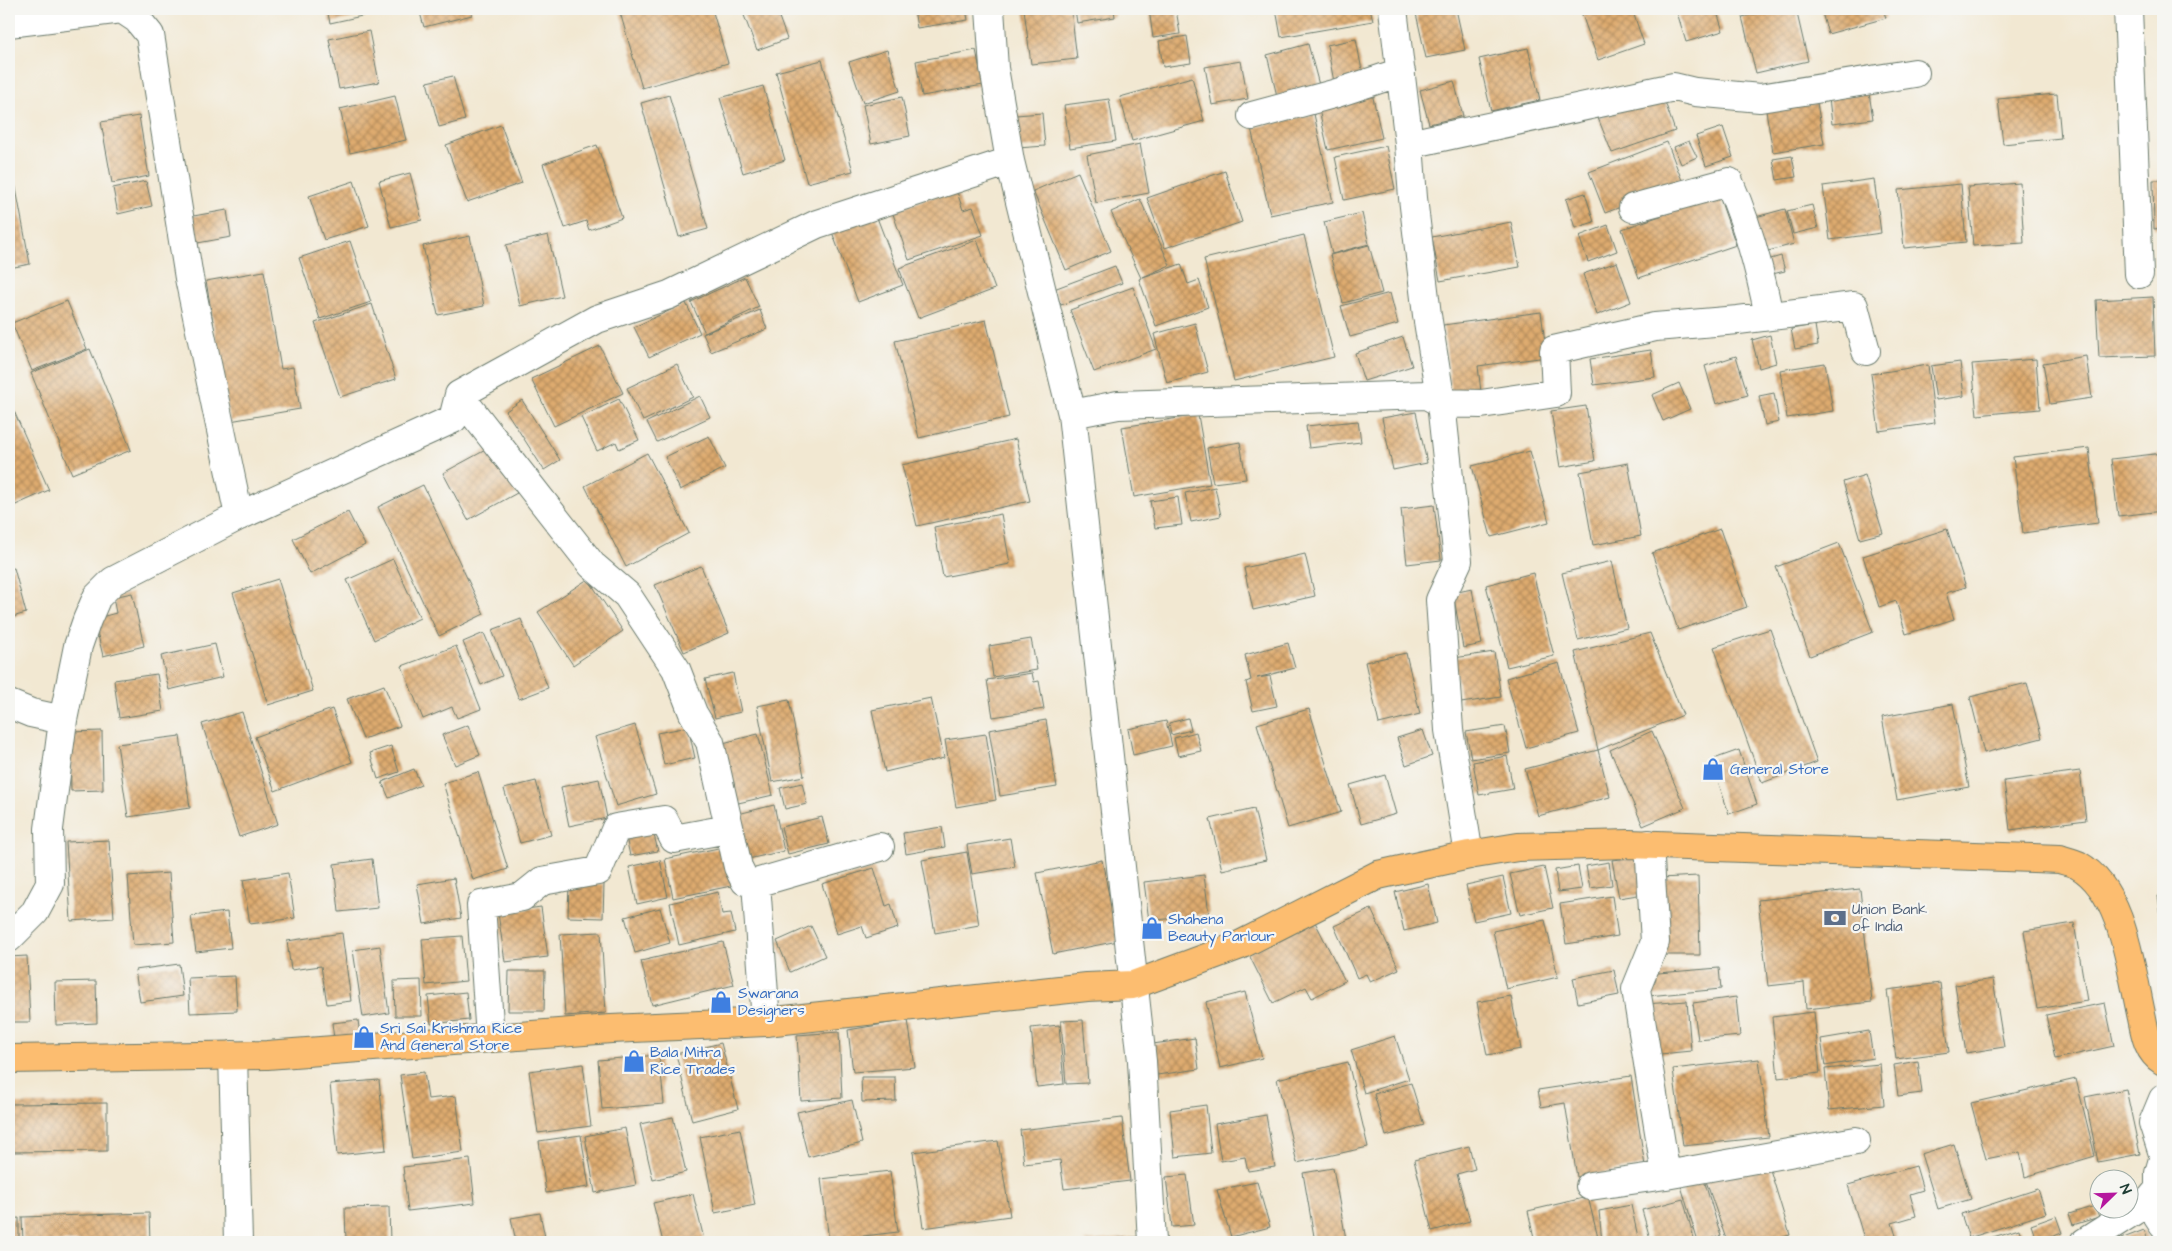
<svg xmlns="http://www.w3.org/2000/svg" width="2172" height="1251" viewBox="0 0 2172 1251" font-family="'Architects Daughter',sans-serif">
<defs>
<pattern id="building-cross-hatch" width="8" height="8" patternUnits="userSpaceOnUse" patternTransform="scale(1.25)"><rect width="8" height="8" fill="#deab6f"/><path d="M0 0l8 8M0 8l8-8" fill="none" stroke="#b38c5c"/></pattern>
</defs>
<rect width="100%" height="100%" fill="#f6f6f2"/>
<filter id="ink" filterUnits="userSpaceOnUse"><feTurbulence type="fractalNoise" baseFrequency=".02" numOctaves="2"/><feDisplacementMap in="SourceGraphic" scale="10" xChannelSelector="R" yChannelSelector="G"/><feConvolveMatrix kernelMatrix="1 2 1 2 8 2 1 2 1" color-interpolation-filters="sRGB"/></filter>
<filter id="wash" filterUnits="userSpaceOnUse"><feTurbulence type="fractalNoise" baseFrequency=".0096" numOctaves="4" result="noise"/><feDisplacementMap in="SourceGraphic" scale="20" xChannelSelector="R" yChannelSelector="G"/><feGaussianBlur stdDeviation="1.12" result="paint"/><feColorMatrix in="noise" values="0 0 0 0 0 0 0 0 0 0 0 0 0 0 0 0 0 1.4 0 .05"/><feComposite in="paint" operator="in"/></filter>
<g filter="url(#wash)">
<rect width="100%" height="100%" fill="#f2e8d2"/>
<g id="blocks">
<path fill="url(#building-cross-hatch)" d="M327,9H389V10L330,23Z
M419,9H471L472,15L424,27Z
M619,9H712L728,63L642,88Z
M745,9H776L787,39L757,50L742,10Z
M914,9H966L968,20L917,28Z
M1024,9H1071L1077,59L1031,64Z
M1075,9H1114L1115,17L1077,23Z
M1149,9H1176L1180,34L1153,38Z
M1276,9H1370L1373,21L1281,37Z
M1415,9H1456L1465,50L1426,58Z
M1580,9H1632L1644,44L1598,60Z
M1676,9H1716L1723,31L1686,42Z
M1777,9H1796L1808,61L1756,73L1742,17Z
M1821,9H1883L1886,18L1828,34Z
M369,31L379,82L339,89L329,39Z
M1187,36L1191,63L1163,67L1159,41Z
M1356,39L1363,76L1334,82L1327,45Z
M1308,44L1319,85L1277,96L1267,55Z
M1528,48L1540,100L1491,111L1479,59Z
M887,50L900,91L863,103L849,62Z
M976,50L983,85L922,96L916,61Z
M822,60L853,171L807,183L776,72Z
M1241,61L1248,99L1212,105L1205,67Z
M453,76L465,120L439,127L427,82Z
M1192,77L1204,121L1132,141L1120,97Z
M1454,81L1463,116L1429,124L1420,90Z
M763,86L785,160L743,173L720,98Z
M1372,93L1382,138L1328,150L1318,105Z
M1869,93L1873,119L1832,124L1829,98Z
M2057,94L2061,138L2003,144L1998,99Z
M669,95L708,229L679,237L641,103Z
M395,96L406,140L350,153L340,109Z
M1663,96L1675,131L1612,153L1598,118Z
M902,97L910,136L871,144L863,105Z
M1109,99L1116,141L1070,148L1064,105Z
M1817,103L1824,144L1773,152L1766,111Z
M1042,113L1045,146L1018,148L1016,115Z
M1314,114L1333,202L1270,215L1251,128Z
M139,116L149,176L112,183L101,122Z
M501,125L522,183L467,202L446,145Z
M1723,127L1733,157L1706,166L1696,136Z
M1689,141L1697,157L1681,164L1674,147Z
M1667,142L1683,183L1605,213L1589,172Z
M1140,144L1149,193L1096,203L1087,155Z
M597,145L622,218L589,230L586,221L565,228L543,164Z
M1386,146L1395,189L1344,200L1335,157Z
M1792,156L1796,177L1777,180L1773,159Z
M12,167L30,264L9,268V168Z
M1225,171L1242,222L1165,248L1147,198Z
M1078,172L1111,251L1066,270L1033,191Z
M410,173L422,220L391,227L379,181Z
M1874,179L1881,233L1830,240L1823,186Z
M2153,180H2163V228L2154,229Z
M146,181L152,206L118,214L113,188Z
M354,181L369,226L324,240L309,196Z
M2020,183L2024,243L1973,246L1968,187Z
M1961,184L1966,242L1904,248L1898,190Z
M956,189L963,210L973,207L983,235L909,260L892,211Z
M1585,193L1594,222L1575,228L1566,199Z
M1719,196L1736,245L1639,278L1622,229Z
M1140,199L1170,265L1143,277L1181,264L1188,284L1199,280L1208,307L1156,326L1139,279L1141,278L1111,212Z
M1812,205L1818,228L1793,234L1787,211Z
M1785,209L1794,244L1761,253L1752,218Z
M227,210L231,237L192,244L188,217Z
M1362,213L1369,244L1332,254L1324,222Z
M876,215L903,285L858,302L832,232Z
M1511,222L1520,267L1440,281L1432,237Z
M1608,225L1617,251L1588,262L1579,236Z
M548,235L562,296L520,306L506,245Z
M1304,235L1334,357L1234,381L1204,259Z
M470,236L484,306L438,315L423,246Z
M977,240L995,289L918,318L899,268Z
M350,241L371,302L320,319L299,258Z
M1369,245L1382,293L1343,303L1330,255Z
M1781,256L1785,271L1768,275L1764,261Z
M1617,262L1631,302L1597,315L1583,274Z
M1115,266L1122,283L1061,305L1054,289Z
M264,271L281,369L293,367L300,409L230,421L206,281Z
M745,277L759,307L705,333L691,302Z
M1133,287L1156,349L1094,372L1070,310Z
M1390,293L1398,324L1350,337L1341,306Z
M2153,297L2155,356L2099,358L2096,300Z
M67,301L87,349L32,371L12,323Z
M686,303L700,333L649,357L634,327Z
M372,304L396,379L340,397L315,323Z
M760,310L767,329L711,352L703,334Z
M1541,312L1547,357L1478,366L1481,392L1452,396L1443,325Z
M986,320L1009,417L919,438L895,341Z
M1195,323L1208,372L1167,383L1154,334Z
M1815,325L1818,345L1795,349L1791,329Z
M1770,335L1776,363L1759,368L1752,340Z
M1403,337L1412,366L1364,381L1355,353Z
M600,346L623,393L554,426L531,379Z
M90,349L131,450L72,474L31,373Z
M1651,350L1655,377L1594,385L1590,359Z
M1736,356L1748,395L1716,404L1705,366Z
M2086,356L2092,398L2050,404L2043,363Z
M2036,359L2040,409L1977,415L1972,364Z
M1960,362L1964,396L1936,400L1931,366Z
M1825,363L1833,411L1787,418L1780,370Z
M677,364L693,397L643,421L627,388Z
M1928,365L1935,423L1879,431L1871,374Z
M1679,383L1690,409L1663,421L1652,395Z
M1774,393L1779,422L1765,425L1759,396Z
M700,396L710,417L657,442L647,422Z
M619,399L639,440L619,449L616,442L597,451L581,417Z
M522,400L560,460L544,470L506,411Z
M1586,406L1595,461L1560,467L1551,411Z
M13,409L49,490L9,508V411Z
M1416,412L1427,463L1393,470L1382,418Z
M1198,415L1210,484L1134,497L1122,427Z
M1358,421L1361,442L1309,448L1306,426Z
M709,436L725,468L680,490L665,457Z
M1016,439L1030,501L917,526L902,465Z
M1240,442L1246,479L1213,483L1207,448Z
M491,447L517,493L468,520L443,473Z
M2089,448L2098,523L2023,533L2013,457Z
M1530,451L1549,522L1491,537L1472,466Z
M647,453L689,533L626,567L585,486Z
M2163,453V511L2118,516L2111,459Z
M1628,463L1641,536L1593,545L1580,472Z
M1865,475L1883,533L1860,539L1843,482Z
M423,485L484,614L439,636L378,507Z
M1215,487L1221,516L1191,522L1185,493Z
M1178,497L1182,525L1155,528L1150,501Z
M1434,505L1441,560L1407,564L1401,509Z
M348,512L365,545L310,574L293,539Z
M1001,514L1010,564L943,577L934,527Z
M1720,529L1747,607L1678,630L1652,553Z
M1947,529L1966,587L1946,593L1954,619L1906,634L1896,601L1879,607L1863,556Z
M1839,543L1873,632L1810,656L1776,567Z
M1305,554L1315,596L1253,610L1244,568Z
M393,559L420,618L374,640L347,580Z
M1612,561L1627,628L1578,640L1562,573Z
M701,566L729,633L684,652L655,585Z
M14,568L26,613L9,618V569Z
M1533,573L1554,656L1507,667L1486,585Z
M278,579L313,691L268,705L233,593Z
M588,579L623,631L573,665L538,612Z
M1472,589L1482,644L1463,648L1453,593Z
M132,593L144,646L103,656L94,619L116,613L113,597Z
M521,619L548,688L519,699L492,630Z
M1770,629L1817,762L1762,783L1714,647Z
M484,633L502,676L481,685L463,642Z
M1650,633L1683,715L1598,750L1575,652Z
M1031,639L1037,670L993,677L989,646Z
M1288,643L1295,668L1257,678L1270,676L1277,706L1253,711L1246,682L1251,680L1245,655Z
M215,644L223,677L169,690L161,656Z
M456,646L481,709L457,718L452,707L423,719L402,666Z
M1494,652L1501,697L1461,703L1454,658Z
M1406,653L1420,714L1379,724L1365,662Z
M2163,661V677H2162L2159,662Z
M1559,663L1579,733L1526,748L1506,678Z
M733,673L741,712L715,718L705,679Z
M1032,673L1034,682L1039,681L1044,709L993,717L987,680Z
M157,674L163,711L119,718L114,680Z
M2027,683L2042,738L1984,753L1970,697Z
M384,685L400,726L363,739L347,699Z
M931,698L944,758L885,772L872,710Z
M789,700L804,776L772,782L757,706Z
M1953,704L1969,787L1897,800L1882,717Z
M332,709L352,762L275,791L255,737Z
M1309,709L1341,812L1288,828L1257,724Z
M242,712L278,824L239,837L202,724Z
M1188,718L1191,730L1171,735L1169,723Z
M1046,720L1057,787L1000,796L989,730Z
M1166,721L1172,746L1133,755L1128,729Z
M468,725L480,755L455,765L442,735Z
M635,725L656,794L616,806L595,737Z
M1505,726L1510,753L1471,759L1466,732Z
M688,727L695,758L664,765L657,733Z
M1423,730L1432,756L1406,765L1397,738Z
M102,731L103,790L71,791L70,732Z
M1652,731L1685,808L1643,826L1610,750Z
M1196,732L1201,751L1178,756L1174,738Z
M758,734L773,795L734,804L719,744Z
M986,734L996,800L956,807L945,740Z
M180,736L190,808L128,817L117,744Z
M391,746L399,772L378,779L370,753Z
M1598,750L1610,797L1538,816L1525,769Z
M1739,750L1757,804L1729,814L1711,760Z
M1507,756L1513,789L1479,795L1473,762Z
M414,769L421,785L389,798L382,782Z
M2080,771L2086,820L2010,830L2004,781Z
M478,772L508,869L473,880L443,783Z
M1385,775L1396,814L1361,824L1350,785Z
M599,779L607,818L569,826L561,787Z
M536,781L551,835L520,843L504,789Z
M802,783L807,804L785,809L780,788Z
M774,805L784,851L748,859L738,814Z
M1254,809L1266,860L1222,870L1210,819Z
M822,817L829,844L788,854L781,827Z
M942,827L945,847L906,854L903,833Z
M653,831L658,851L630,856L626,837Z
M1010,838L1015,867L972,874L967,845Z
M109,840L114,918L71,921L66,842Z
M728,846L736,885L673,898L665,859Z
M967,852L979,925L935,933L922,860Z
M1644,856L1650,893L1619,898L1612,860Z
M372,859L378,908L339,912L334,864Z
M660,860L668,897L637,904L629,867Z
M1102,860L1118,941L1053,954L1037,873Z
M1609,862L1612,885L1590,888L1586,866Z
M1578,866L1582,889L1558,892L1555,870Z
M1544,867L1553,908L1520,915L1510,874Z
M874,868L886,906L891,904L898,928L866,938L862,926L837,934L822,884Z
M169,873L174,942L133,945L128,876Z
M288,873L295,918L250,924L243,880Z
M1204,875L1209,914L1149,921L1144,882Z
M1698,876L1700,955H1663L1661,878Z
M1503,877L1511,913L1474,921L1466,885Z
M454,878L461,918L424,924L417,884Z
M569,883L604,884L603,918L568,917Z
M1428,884L1437,923L1404,931L1395,892Z
M1860,889L1872,1002L1806,1009L1804,982L1768,986L1758,900Z
M718,892L722,914L731,913L735,932L679,945L670,903Z
M2163,895V922L2162,923L2158,896Z
M1612,896L1618,936L1566,944L1560,904Z
M541,907L548,957L505,962L498,913Z
M660,908L670,943L635,953L625,917Z
M1371,909L1399,969L1370,982L1366,974L1357,978L1334,926Z
M227,912L231,948L196,952L191,916Z
M1314,920L1345,981L1312,998L1306,987L1273,1003L1248,953Z
M1545,920L1558,977L1506,989L1493,931Z
M2074,923L2087,1001L2037,1009L2024,931Z
M811,926L825,956L790,972L777,941Z
M601,932L606,1013L565,1016L560,934Z
M342,933L351,1001L327,1004L321,966L291,970L287,941Z
M462,936L466,981L426,985L422,939Z
M723,942L734,985L652,1005L641,961Z
M380,946L389,1013L363,1017L353,950Z
M27,956L30,1022H9V957Z
M179,964L183,996L140,1002L135,970Z
M1719,968L1721,989L1648,996L1646,974Z
M1614,970L1619,995L1578,1003L1573,978Z
M509,971H545L544,1011H508Z
M235,976L237,1011L190,1013L188,978Z
M1993,979L2004,1047L1966,1053L1955,985Z
M421,980L422,1016H395L394,981Z
M96,981L97,1023L56,1025L55,982Z
M1940,983L1949,1052L1896,1059L1887,990Z
M466,992L469,1020L431,1024L428,996Z
M1245,992L1262,1058L1220,1068L1206,1002Z
M1511,996L1521,1049L1487,1055L1477,1002Z
M1736,997L1740,1036L1698,1040L1693,1003Z
M1687,1001L1691,1051L1650,1055L1645,1004Z
M2105,1003L2114,1046L2055,1059L2046,1015Z
M1814,1012L1820,1073L1778,1078L1772,1017Z
M358,1020L360,1036L334,1039L332,1023Z
M908,1020L915,1067L853,1072L848,1030Z
M1083,1020L1088,1083L1066,1084L1061,1021Z
M1059,1025L1064,1084L1037,1087L1031,1028Z
M1869,1031L1873,1058L1825,1066L1821,1039Z
M839,1032L842,1098L801,1101L797,1035Z
M1395,1036L1409,1079L1364,1093L1351,1050Z
M1195,1038L1199,1069L1157,1075L1153,1044Z
M721,1043L738,1109L692,1121L676,1054Z
M659,1055L664,1104L602,1109L598,1060Z
M1759,1059L1769,1137L1683,1146L1673,1069Z
M1918,1061L1922,1093L1898,1096L1894,1065Z
M1348,1062L1368,1147L1297,1163L1277,1079Z
M583,1064L591,1126L538,1133L529,1071Z
M1880,1064L1884,1105L1829,1110L1825,1069Z
M424,1072L428,1099L456,1096L463,1152L412,1159L400,1075Z
M1631,1076L1645,1166L1577,1177L1565,1103L1541,1107L1538,1090Z
M861,1077H895L896,1101L862,1102Z
M2076,1079L2095,1156L2025,1177L2020,1152L1986,1159L1971,1103Z
M379,1080L386,1150L337,1155L330,1084Z
M1411,1083L1424,1125L1386,1136L1374,1094Z
M2126,1089L2140,1154L2098,1162L2085,1097Z
M852,1100L862,1143L808,1157L797,1112Z
M107,1103V1151L9,1152V1104Z
M1206,1105L1211,1153L1175,1157L1170,1110Z
M1266,1115L1275,1167L1248,1171L1245,1157L1221,1161L1215,1124Z
M673,1117L686,1172L653,1180L640,1124Z
M1122,1118L1130,1181L1064,1189L1060,1160L1024,1164L1020,1130Z
M625,1128L636,1185L595,1193L585,1136Z
M740,1129L755,1205L715,1213L700,1137Z
M581,1135L589,1187L546,1193L539,1141Z
M998,1141L1010,1216L923,1228L913,1152Z
M1954,1144L1971,1199L1938,1209L1921,1154Z
M1469,1146L1475,1169L1457,1174L1470,1221L1432,1231L1414,1160Z
M470,1159L475,1203L408,1211L403,1167Z
M1768,1163L1790,1235L1766,1242H1727L1706,1181Z
M1916,1166L1923,1190L1910,1194L1916,1216L1892,1223L1898,1242H1865L1848,1185Z
M1333,1168L1346,1239L1315,1242L1303,1173Z
M890,1171L898,1232L829,1240L821,1179Z
M1187,1175L1194,1225L1172,1227L1166,1177Z
M1704,1180L1721,1236L1698,1242L1681,1186Z
M1257,1182L1270,1227L1231,1237L1217,1190Z
M2038,1189L2046,1213L1969,1238L1961,1214Z
M693,1194L704,1239L690,1242H663L653,1203Z
M1588,1197L1599,1242H1535L1528,1211Z
M1683,1199L1695,1242H1651L1642,1210Z
M1631,1205L1639,1242H1602L1599,1211Z
M2095,1206L2099,1217L2073,1225L2069,1214Z
M389,1207L390,1242H346L345,1208Z
M149,1213L150,1242H23L22,1217Z
M540,1213L546,1242H516L511,1218Z
M2056,1216L2062,1233L2037,1242L2031,1225Z
M19,1218V1242H9V1219Z
M2019,1229L2023,1242H1977Z
M2144,1230L2149,1242H2113Z
M1137,1237V1242H1085V1241Z
M863,1238L885,1239V1242H863Z"/>
</g>
</g>
<g filter="url(#ink)">
<use href="#blocks" fill-opacity="0" stroke="#69796b" stroke-width="1"/>
<g fill="none" stroke-linecap="round" stroke-linejoin="round">
<defs>
<path id="minor" d="M990,9L994,68L1010,161L1072,414L1142,1061L1152,1242
M1393,9L1409,144L1413,198L1427,315L1441,403L1458,561L1440,600L1449,730L1469,855
M2128,9L2139,274
M9,23L122,9L137,19L150,35L189,278L239,516
M1252,116L1337,93L1401,72
M1409,144L1674,87L1695,92L1760,98L1915,73
M1633,208L1729,182C1748,225 1760,270 1769,316
M459,395L592,565L627,595L676,669L693,713L710,742L738,867L745,881L756,883L766,1022
M1072,414L1118,405L1427,395L1441,403L1481,404L1556,393L1554,350L1655,327L1738,320L1854,306L1866,351
M9,704L31,713L63,720
M1649,844L1655,942L1636,989L1666,1175
M756,883L880,847
M9,938L35,912L50,884L49,829L63,720L78,646L87,620L97,597L113,581L239,516L453,419L459,395L597,319L669,295L817,224L1010,161
M490,1038L481,905L522,897L542,881L598,871L616,828L664,820L674,839L728,829
M233,1055L238,1242
M2163,1099L2153,1123L2163,1154
M1590,1186L1666,1175L1856,1141
M2148,1202L2163,1225
M2085,1242L2148,1202L2159,1189V1173L2163,1159"/>
<path id="major" d="M9,1059L267,1055L611,1029L766,1022L1087,987L1133,985L1238,946L1378,875L1469,855L1518,847L1629,844L2060,859C2065,861 2072,862 2078,865C2124,891 2131,971 2142,1018C2145,1034 2148,1052 2163,1061"/>
</defs>
<use href="#minor" stroke="#69796b" stroke-width="30"/>
<use href="#major" stroke="#69796b" stroke-width="30"/>
<use href="#minor" stroke="#fff" stroke-width="28"/>
<use href="#major" stroke="#fcbd6f" stroke-width="28"/>
</g>
</g>
<defs>
<symbol id="shop-bare" viewBox="-9 -9 18 18"><path d="M-5-2.5h2.3a2.7 3.5 0 0 1 5.4 0H5L5.5 6h-11ZM-1.5-2.5h3a1.5 2.3 0 0 0-3 0Z" fill="#3f7fe0" stroke="#f6f6f2" stroke-width="2.5" paint-order="stroke"/></symbol>
<symbol id="bank-bare" viewBox="-9 -9 18 18"><path d="M-6-4H6V4H-6ZM0-2.3a2.3 2.3 0 1 0 0 4.6a2.3 2.3 0 1 0 0-4.6Z" fill="#5c6f8a" stroke="#f6f6f2" stroke-width="2.5" paint-order="stroke"/></symbol>
</defs>
<g fill-rule="evenodd">
<use href="#shop-bare" x="1697" y="753" width="32" height="32"/>
<use href="#bank-bare" x="1819" y="902" width="32" height="32"/>
<use href="#shop-bare" x="1136" y="912" width="32" height="32"/>
<use href="#shop-bare" x="705" y="986" width="32" height="32"/>
<use href="#shop-bare" x="348" y="1021" width="32" height="32"/>
<use href="#shop-bare" x="618" y="1045" width="32" height="32"/>
</g>
<g text-anchor="middle" stroke-width="4.5" stroke-linejoin="round" paint-order="stroke">
<g font-size="15" fill="#366cbe" stroke="#f6f6f2" text-anchor="start">
<text x="1730" y="774">General Store</text>
<text x="1168" y="924">Shahena<tspan x="1168" dy="17">Beauty Parlour</tspan></text>
<text x="738" y="998">Swarana<tspan x="738" dy="17">Designers</tspan></text>
<text x="380" y="1033">Sri Sai Krishma Rice<tspan x="380" dy="17">And General Store</tspan></text>
<text x="650" y="1057">Bala Mitra<tspan x="650" dy="17">Rice Trades</tspan></text>
</g>
<g font-size="15" fill="#4e5e75" stroke="#f6f6f2" text-anchor="start">
<text x="1852" y="914">Union Bank<tspan x="1852" dy="17">of India</tspan></text>
</g>
</g>
<rect width="2172" height="1251" fill="none" stroke="#f6f6f2" stroke-width="30"/>
<g transform="translate(2114 1194) rotate(67)"><circle r="24" fill="#f6f6f2" stroke="#a0aca6"/>
<path d="M0-4L9 19L0 12L-9 19Z" fill="#b5179e"/>
<text y="-8" font-size="14" font-weight="bold" text-anchor="middle" fill="#1f3d34">N</text>
</g>
</svg>
